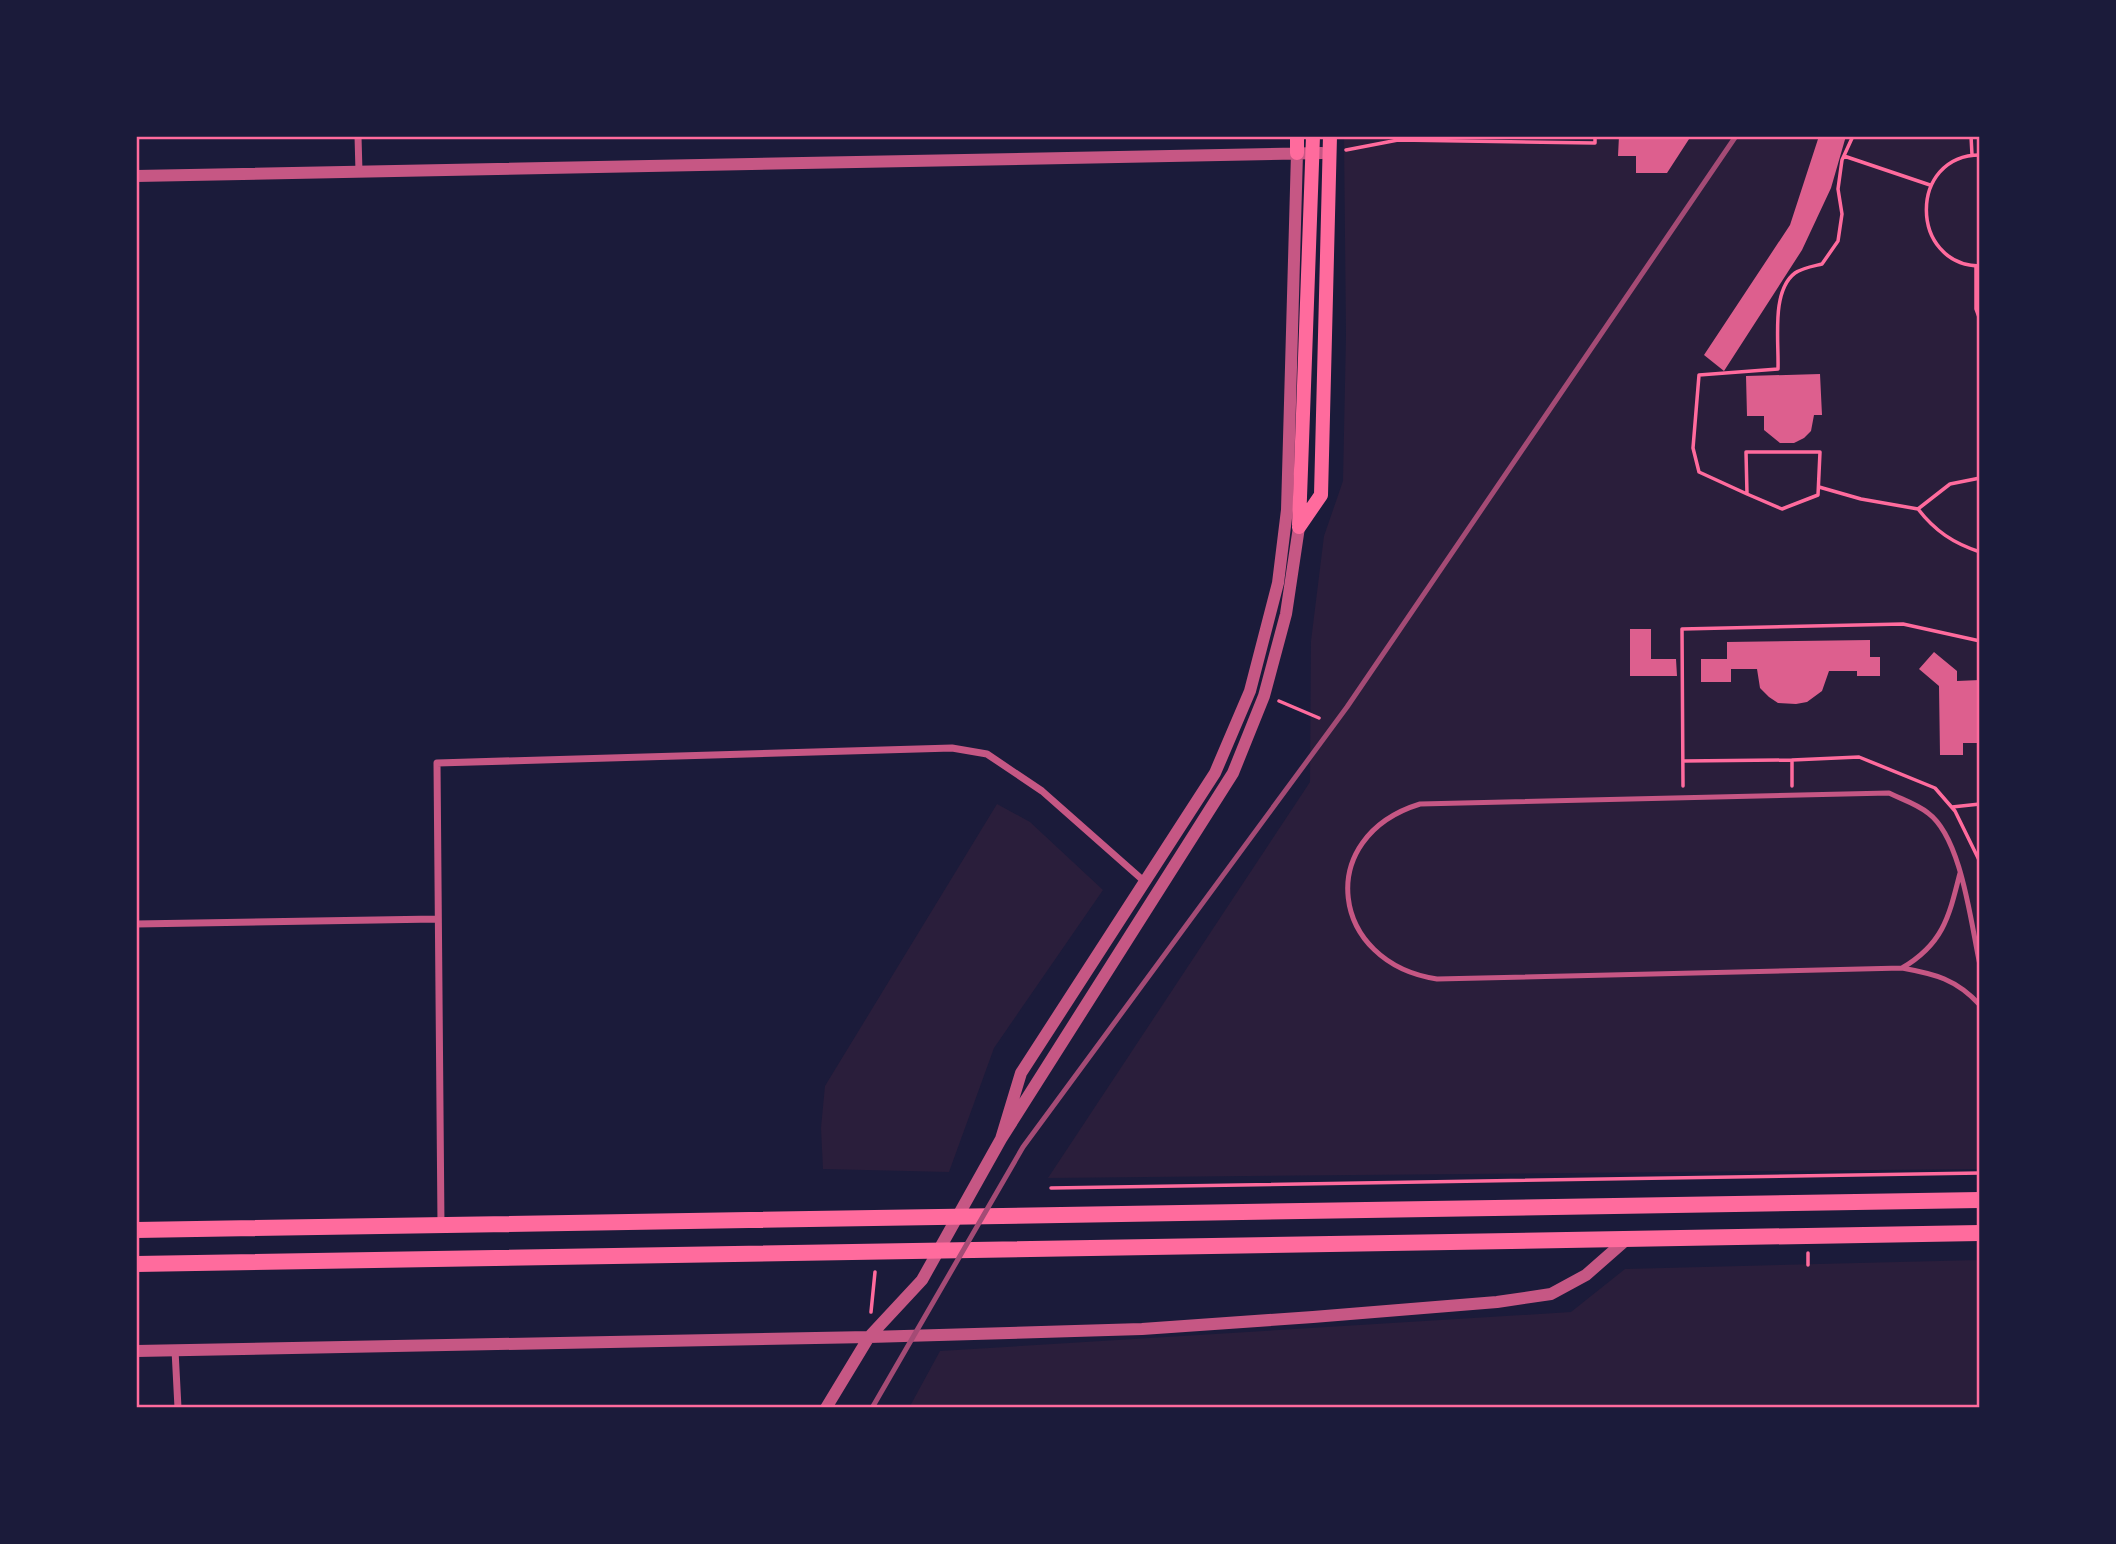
<svg xmlns="http://www.w3.org/2000/svg" width="2116" height="1544" viewBox="0 0 2116 1544" font-family="Bitter,serif">
<rect width="100%" height="100%" fill="#1b1b3a"/>
<path fill="#2a1e3b" d="M1344,137H1979V1169L1048,1178L1310,782L1311,641L1324,536L1343,481L1346,335Z
M997,804L1030,822L1103,890L994,1048L949,1172L823,1169L821,1128L825,1086Z
M1979,1260V1407L909,1408L940,1351L1571,1312L1625,1269Z"/>
<path fill="#dd5f8e" d="M1619,136H1691L1667,173H1636V156H1618Z
M1819,136H1846L1831,188L1802,250L1724,371L1704,355L1790,225Z
M1820,374L1822,415H1814L1811,431L1804,438L1794,443H1780L1764,430V416H1747L1746,376Z
M1630,629H1651V659H1676L1677,676H1630Z
M1870,640V657H1880V676H1857V671H1829L1822,691L1807,702L1796,704L1778,703L1769,697L1760,688L1757,669H1731V682H1701V659H1727V642Z
M1934,652L1957,671V681L1980,680V743H1963V755H1940L1939,686L1919,669Z"/>
<g fill="none" stroke-linecap="round" stroke-linejoin="round">
<path stroke="#ff6b9d" stroke-width="3.5" d="M1971,136L1972,155
M1346,150L1398,140L1595,143V136
M1980,155C1908,155 1909,265 1980,266
M1844,156L1930,185
M1976,267V309L1980,320
M1746,452H1820L1818,495L1782,509L1747,494Z
M1980,478L1950,484L1918,509C1935,531 1953,543 1980,552
M1819,487L1861,499L1918,509
M1747,494L1699,472L1693,448L1699,375L1778,369C1779,341 1771,291 1795,273C1802,268 1814,266 1822,264L1838,241L1842,214L1838,189L1842,160L1853,136
M1279,701L1319,718
M1792,760L1859,757L1935,788L1955,811L1980,862
M1683,761L1792,760V786
M1683,786L1682,629L1903,624L1980,641
M1952,807L1980,804
M1051,1188L1980,1173
M1808,1253V1265
M871,1312L875,1272"/>
<path stroke="#c65784" stroke-width="5" d="M1960,873C1949,917 1943,944 1902,968L1437,979C1330,963 1313,837 1420,804L1889,793C1901,799 1917,804 1928,813C1962,838 1971,925 1980,965
M1902,968C1935,974 1956,979 1980,1005"/>
<path stroke="#c65784" stroke-width="7" d="M358,136L359,172
M136,924L436,919
M441,1225L437,763L952,748L987,754L1042,791L1145,882
M175,1350L178,1408"/>
<path stroke="#c65784" stroke-width="12" d="M136,176L1322,153
M1001,1139L1021,1073L1215,773L1250,691L1278,583L1287,510L1297,153
M136,1351L869,1337L1142,1329L1313,1317L1497,1302L1551,1294L1586,1275L1627,1239
M826,1408L869,1337L922,1280L1001,1139L1233,773L1264,696L1286,614L1299,527"/>
<path stroke="#ff6b9d" stroke-width="14" d="M1297,153V136
M1299,525L1313,136
M1299,527L1321,495L1330,136"/>
<path stroke="#ff6b9d" stroke-width="16" d="M136,1230L1980,1200
M136,1264L1980,1233"/>
<path stroke="#a44b75" stroke-width="5" d="M872,1408L1023,1147L1347,707L1736,136"/>
</g>
<rect width="2116" height="1544" fill="none" stroke="#1b1b3a" stroke-width="276"/>
<rect x="138" y="138" width="1840" height="1268" fill="none" stroke="#ff6b9d" stroke-width="2.5"/>
</svg>
